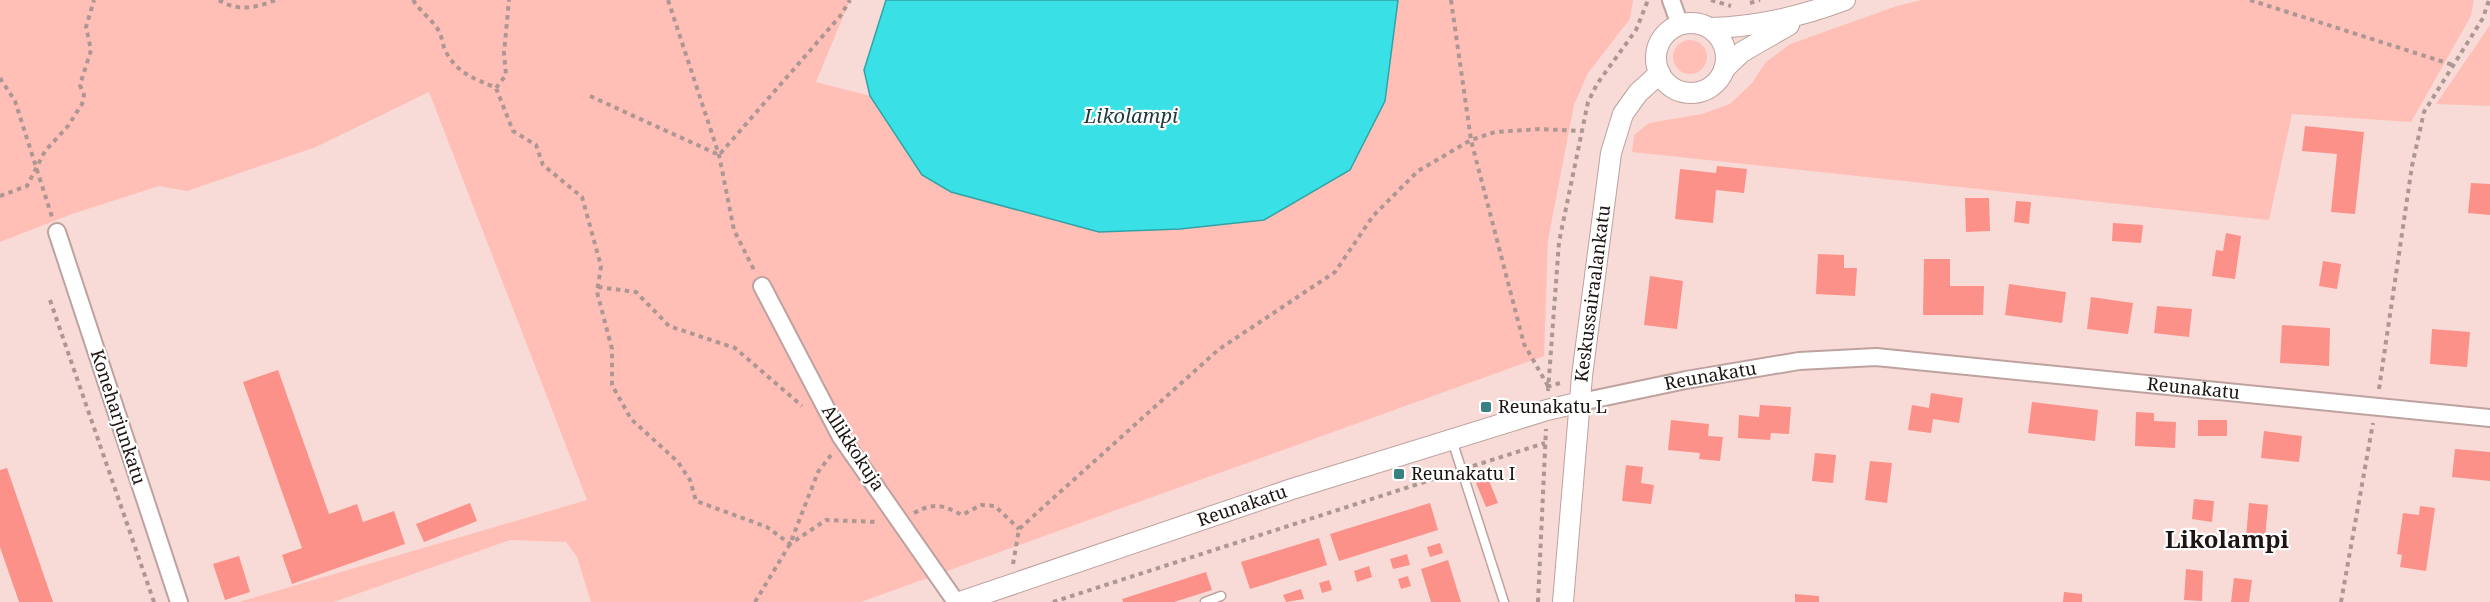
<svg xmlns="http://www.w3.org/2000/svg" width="2490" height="602" viewBox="0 0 2490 602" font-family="'Noto Serif',serif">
<rect width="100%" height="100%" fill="#f8dbd7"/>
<path fill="#ffbfb7" d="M0,0H850L816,82L870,96L922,175L1099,232L1180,229L1264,220L1385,101L1398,0H1633L1630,19L1588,73L1574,105L1548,240L1544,356L861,602H591L577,557L566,542L510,540L334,602H239L587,500L429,92L316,147L187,191L159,186L72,214L0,242Z
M1922,0H2474L2471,16L2411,122L2292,114L2269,220L1632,152L1634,135L1649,123L1702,114L1730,104L1752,83L1766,62L1790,44L1897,6Z
M2490,25V106L2436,104Z
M1673 57a17 17 0 1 1 34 0a17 17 0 1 1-34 0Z"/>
<path fill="#39e0e5" stroke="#31a3a6" stroke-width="1.5" d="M886,0H1398L1385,101L1350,170L1264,220L1180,229L1099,232L951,192L922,175L870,96L864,70Z"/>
<path fill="#fb9188" d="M2305,126L2364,132L2355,214L2331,212L2337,154L2302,151Z
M1717,166L1747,169L1744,193L1716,190L1713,223L1675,219L1680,169L1716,173Z
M2471,183L2490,184V215L2468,213Z
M1965,198H1989L1990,231L1966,232Z
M2016,201L2031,202L2029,224L2014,222Z
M2113,223L2143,225L2141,243L2112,241Z
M2226,233L2241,236L2235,279L2212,276L2216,250L2223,251Z
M1818,254L1844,255V268H1857L1855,296L1816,294Z
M1924,259H1950V286H1984L1983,315H1923Z
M2323,261L2341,264L2337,289L2319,286Z
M1650,276L1683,281L1677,329L1644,325Z
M2009,284L2066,292L2062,323L2005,315Z
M2091,297L2133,303L2128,334L2087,329Z
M2157,306L2192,309L2189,337L2154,333Z
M2282,325L2330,328L2329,366L2280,363Z
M2432,329L2470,332L2467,367L2430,364Z
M278,370L329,514L357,504L363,522L394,511L405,544L292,584L282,555L302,548L243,382Z
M1931,393L1963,398L1959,423L1933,419L1931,433L1908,430L1912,405L1929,408Z
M2032,402L2098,410L2095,441L2028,433Z
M1760,405L1791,407L1789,434L1771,433L1770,440L1738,438L1739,415L1759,417Z
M2136,412L2154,413V421L2176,422L2175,448L2135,446Z
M1671,420L1709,424L1708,436L1723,437L1720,461L1699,459L1700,453L1668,450Z
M2198,420H2227V436H2198Z
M2264,431L2302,436L2299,462L2261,458Z
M2455,449L2490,452V481L2452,477Z
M1815,453L1836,455L1833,483L1812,481Z
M1870,461L1892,463L1887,503L1865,500Z
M1626,465L1643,467L1641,483L1654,485L1651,504L1622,501Z
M7,468L53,602H19L0,547V470Z
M1488,478L1498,503L1486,507L1476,483Z
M2194,499L2214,501L2212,522L2192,519Z
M470,503L477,521L424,542L416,524Z
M1430,503L1438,530L1339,561L1330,534Z
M2249,503L2268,505L2265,539L2246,537Z
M2420,506L2435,508L2426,571L2400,567L2402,555L2397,554L2403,513L2419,515Z
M1319,538L1327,565L1250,589L1241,562Z
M1440,543L1443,553L1430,557L1427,547Z
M1407,554L1410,565L1393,569L1390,559Z
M239,556L250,592L225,600L213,564Z
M1448,560L1461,602H1431L1421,569Z
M1369,566L1372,577L1357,582L1354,571Z
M2186,569L2203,571L2202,601L2184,600Z
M1206,572L1212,590L1174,602H1123L1122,599Z
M1408,576L1411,586L1401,589L1398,579Z
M2234,578L2252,580L2249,602H2231Z
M1329,580L1332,590L1322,593L1319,583Z
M1301,589L1304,599L1286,602L1283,595Z
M2064,592L2082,594V602H2063Z
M1795,594L1819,596V602H1795Z"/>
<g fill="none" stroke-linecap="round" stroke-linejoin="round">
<defs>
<path id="service" d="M1452,440L1504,602
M1205,602L1221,596"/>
<g id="minor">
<path d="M1671,0L1680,25"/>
<path d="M57,232L179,602"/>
<path d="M762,286L841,437L956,602"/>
<path id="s1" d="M1581,402L1686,380L1799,361L1876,357L2490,418"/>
</g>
<g id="tertiary">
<circle cx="1691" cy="58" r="35"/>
<path d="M1710,28C1757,27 1800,17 1845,0"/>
<path d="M1724,69L1742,52L1789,25"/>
<path id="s2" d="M960,602L1292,489L1547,410L1581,402"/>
<path id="s3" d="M1563,602L1582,376L1611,153L1623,114L1638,93L1660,73"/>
</g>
</defs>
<use href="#service" stroke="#bda29f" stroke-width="11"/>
<use href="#minor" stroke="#bda29f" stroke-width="20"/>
<use href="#tertiary" stroke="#bda29f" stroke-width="22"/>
<path stroke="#ad9793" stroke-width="4" stroke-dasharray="4.5 4.5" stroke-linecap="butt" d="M219,0C237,12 256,8 275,0
M413,0C420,11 430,18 437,28C442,35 442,43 445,50C457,74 474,78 496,88L513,131L536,145L543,165L582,197L601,266L597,292L612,349V385L631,419L678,462L690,480L696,501L767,527L790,544L826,520L878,522
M668,0L719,155L734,230L754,270
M1451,0L1471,140L1524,344L1548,386
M1711,0L1731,6
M2250,0L2453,65
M1750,3L1760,0
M0,78L15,101L52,217
M496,88L506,75L504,53L509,0
M590,96L719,155L841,15L850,0
M0,196L27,186L45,151L68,126L82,104L84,95L80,85L91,50L86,27L94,0
M598,287L636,292L669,326L735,348L802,406
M50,300L154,602
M1547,387L1563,382
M2379,389L2412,166L2424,112L2483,18L2489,0
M1548,391L1559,242L1588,102L1597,84L1636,30L1648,0
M1473,466L1545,443
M914,513C934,502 943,505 962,515L981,505L995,506L1019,529
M1013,564L1019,529L1218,350L1335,272L1373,216L1418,171L1471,140L1495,132L1540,129L1581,131
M755,602L790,544L818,472L831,455
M1053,602L1449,474
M1538,602L1546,429
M2341,602L2373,423"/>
<use href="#service" stroke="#fff" stroke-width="8"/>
<use href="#minor" stroke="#fff" stroke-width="16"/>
<use href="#tertiary" stroke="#fff" stroke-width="20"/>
</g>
<g fill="#388183" stroke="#fff" stroke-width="2">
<rect x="1480" y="401" width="12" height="12" rx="3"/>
<rect x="1393" y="468" width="12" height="12" rx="3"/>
</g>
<g text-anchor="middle" stroke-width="4.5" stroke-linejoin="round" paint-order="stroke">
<g font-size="18" fill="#1e1513" stroke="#fff">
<text dy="6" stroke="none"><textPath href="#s3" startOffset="310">Keskussairaalankatu</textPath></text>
<text dy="6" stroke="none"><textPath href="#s1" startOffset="132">Reunakatu</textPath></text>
<text dy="6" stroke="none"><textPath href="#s1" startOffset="618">Reunakatu</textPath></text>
<text transform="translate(118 417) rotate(72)" y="6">Koneharjunkatu</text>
<text transform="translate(853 448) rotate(57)" y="6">Allikkokuja</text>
<text dy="6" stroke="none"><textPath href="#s2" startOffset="298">Reunakatu</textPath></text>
</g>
<g font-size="18" fill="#1e1513" stroke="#fff" text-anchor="start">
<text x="1498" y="413">Reunakatu L</text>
<text x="1411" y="480">Reunakatu I</text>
</g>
<g font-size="20" font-style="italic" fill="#1f393a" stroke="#fff">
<text x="1131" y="123">Likolampi</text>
</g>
<g font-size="24" font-weight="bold" fill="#1e1513" stroke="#fff">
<text x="2227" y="548">Likolampi</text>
</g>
</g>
</svg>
